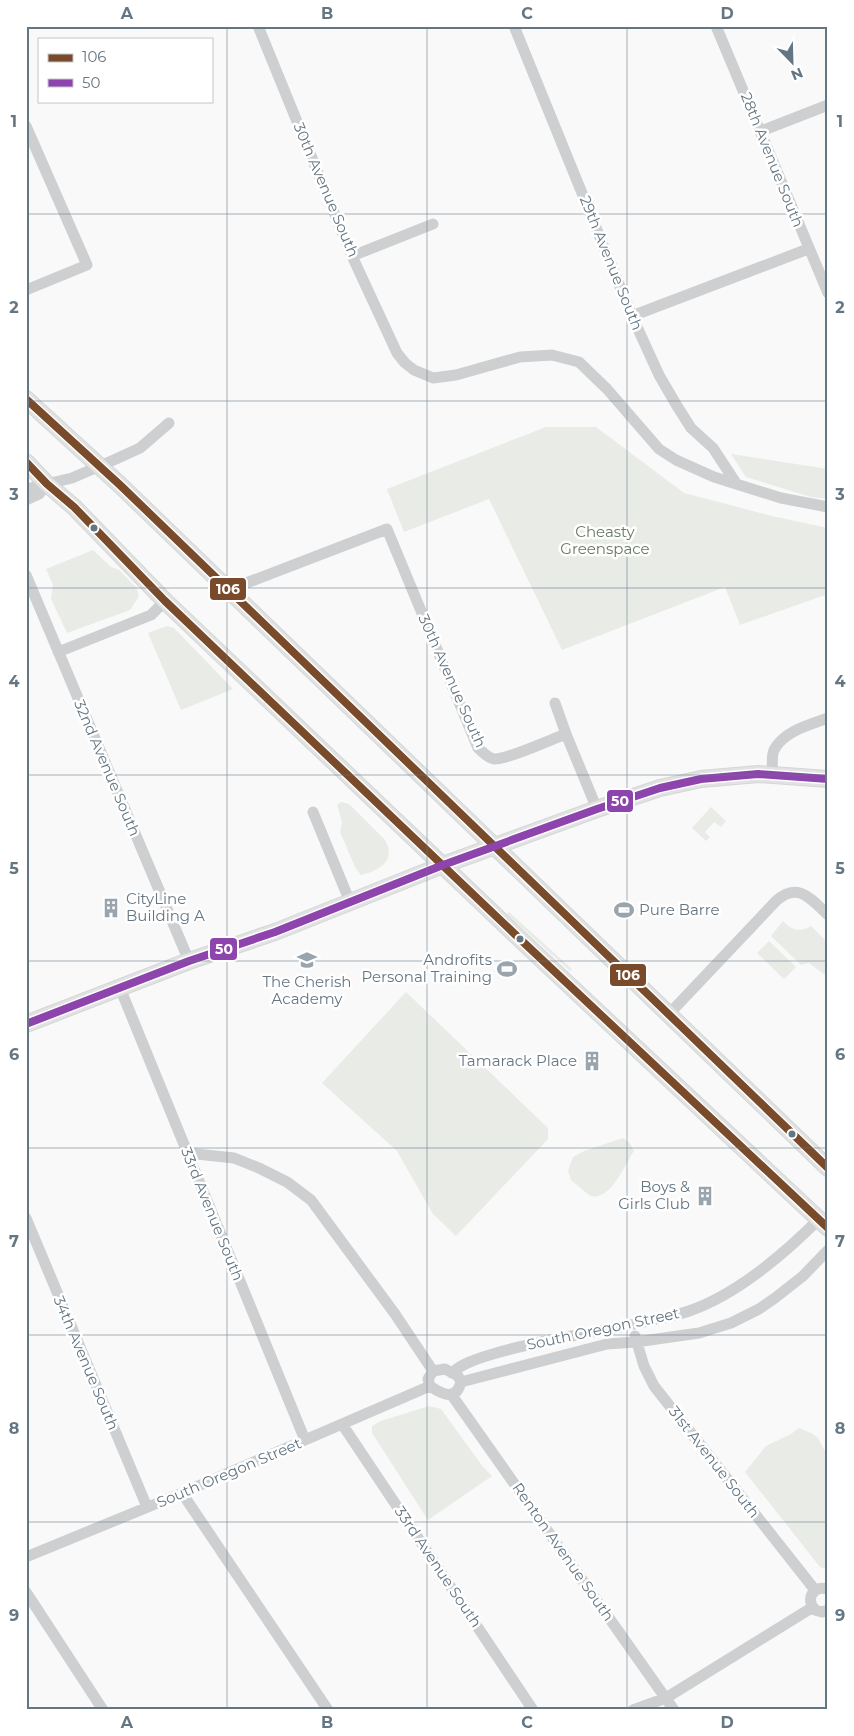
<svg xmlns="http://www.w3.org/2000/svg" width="854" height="1736" viewBox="0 0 854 1736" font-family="Montserrat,sans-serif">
<rect width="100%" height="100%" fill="#f9f9f9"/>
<path fill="#e8ebe6" d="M546,427H596L684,493L772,516L828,528V594L740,625L725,587L562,650L489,499L404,532L387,489Z
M731,454L828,469V499L811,497L746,477Z
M93,550L111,567L119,570L137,588L139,596L130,610L67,633L51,599L53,585L46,569Z
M167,626L174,628L233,689L181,710L148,633Z
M341,802L349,804L385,840C397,861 379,871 361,875L356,869L340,832L342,822L337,805Z
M711,807L726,821L721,827L714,822L705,832L710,837L706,841L692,828Z
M509,912L572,969L570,971L507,914Z
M783,921C792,930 799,933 811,926L828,943V972L825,975L809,963L801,965L771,936Z
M769,941L796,967L784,979L757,953Z
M406,992L548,1128V1139L456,1236L433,1214L397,1151L322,1083Z
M623,1138L629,1142L634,1151C624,1166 611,1201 590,1196L571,1180L568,1171L573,1157L584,1151Z
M429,1406L441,1409L483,1467L492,1476L428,1520L372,1433V1426L381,1421Z
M799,1428L813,1434L818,1438L828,1457L827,1569L820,1567L745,1472L766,1446L791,1434Z"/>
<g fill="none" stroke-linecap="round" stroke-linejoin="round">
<defs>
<path id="secondary" d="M26,399L120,485L828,1168
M26,462L47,484L74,507L165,601L521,940L828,1228
M26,1024L189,961L275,932L443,865L597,809L660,788L701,779L758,774L828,779"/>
</defs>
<use href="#secondary" stroke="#d5d6d7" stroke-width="18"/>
<path stroke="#cecfd0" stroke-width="11" d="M258,26L352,256L397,353L405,363L414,370L433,378L456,375L520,357L552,355L579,362L607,389L659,449L676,460L714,477L781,498L828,507
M514,26L632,316L659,375L677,406L691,428L713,448L736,483
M716,26L828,293
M26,126L87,265L26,290
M761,131L828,105
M352,256L433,224
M632,316L808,249
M26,489L72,478L116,459L140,448L169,423
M26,500L39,494L47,484
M26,575L189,961
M228,590L387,529L478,748C483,752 488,758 494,759C506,760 552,739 566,734
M58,652L151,615L165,601
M555,703L566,734L597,809
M772,774C773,767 771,756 774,750C784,731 809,725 828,718
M313,812L350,902
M120,988L305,1440
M669,1014L776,901C798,881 811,899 828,915
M187,1153L234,1158L259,1168L287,1182L311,1200L395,1314L433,1371
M26,1218L147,1507
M635,1336L644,1366L654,1386L815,1590
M445,1369L458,1376L461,1382C456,1401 443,1395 430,1386L428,1379L433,1371Z
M452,1373C462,1363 480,1358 493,1354C545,1338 599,1333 652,1320C664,1317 678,1315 689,1311C738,1294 783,1255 819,1219
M461,1382L607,1344L636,1342L699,1333L731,1323L759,1309L775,1298L803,1276L828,1250
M451,1394L674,1710
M342,1424L533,1710
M182,1493L328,1710
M26,1557L182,1493L430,1386
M828,1589C813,1585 805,1599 815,1610L822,1612L828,1610
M26,1592L103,1710
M633,1710L666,1698L813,1607"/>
<use href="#secondary" stroke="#e1e2e2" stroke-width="16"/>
<defs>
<path id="bus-1" d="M26,399L120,485L828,1168
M26,462L47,484L74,507L165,601L521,940L828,1228"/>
<path id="bus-2" d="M26,1024L189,961L275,932L443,865L597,809L660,788L701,779L758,774L828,779"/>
</defs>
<use href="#bus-1" stroke="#fff" stroke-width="11"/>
<use href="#bus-2" stroke="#fff" stroke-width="11"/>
<use href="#bus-1" stroke="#7a4b2a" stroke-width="8"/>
<use href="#bus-2" stroke="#8e44ad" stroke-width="8"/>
</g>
<path fill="none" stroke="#657683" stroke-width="1" stroke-opacity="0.55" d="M227,26V1710M427,26V1710M627,26V1710M26,214H828M26,401H828M26,588H828M26,775H828M26,961H828M26,1148H828M26,1335H828M26,1522H828"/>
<defs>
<symbol id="building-bare" viewBox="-9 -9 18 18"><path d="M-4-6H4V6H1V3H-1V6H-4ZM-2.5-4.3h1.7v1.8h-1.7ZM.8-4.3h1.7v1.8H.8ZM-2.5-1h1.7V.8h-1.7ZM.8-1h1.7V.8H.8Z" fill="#99a4ac" stroke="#fff" stroke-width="2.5" paint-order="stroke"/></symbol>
<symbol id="stadium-bare" viewBox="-9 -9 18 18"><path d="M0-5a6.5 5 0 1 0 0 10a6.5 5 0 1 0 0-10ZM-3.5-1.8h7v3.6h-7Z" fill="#99a4ac" stroke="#fff" stroke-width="2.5" paint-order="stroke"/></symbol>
<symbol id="school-bare" viewBox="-9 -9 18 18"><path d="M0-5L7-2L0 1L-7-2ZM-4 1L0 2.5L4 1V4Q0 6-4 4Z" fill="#99a4ac" stroke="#fff" stroke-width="2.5" paint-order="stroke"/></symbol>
</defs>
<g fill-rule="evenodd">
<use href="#building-bare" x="97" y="894" width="28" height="28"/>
<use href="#stadium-bare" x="610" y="896" width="28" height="28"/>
<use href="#school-bare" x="293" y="946" width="28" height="28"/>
<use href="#stadium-bare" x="493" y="955" width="28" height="28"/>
<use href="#building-bare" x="578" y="1047" width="28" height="28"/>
<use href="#building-bare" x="691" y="1182" width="28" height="28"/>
</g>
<g fill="#657683" stroke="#fff" stroke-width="2">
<circle cx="94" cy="528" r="4.5"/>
<circle cx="520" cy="939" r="4.5"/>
<circle cx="792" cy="1134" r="4.5"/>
</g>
<g text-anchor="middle" stroke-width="5" stroke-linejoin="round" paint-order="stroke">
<g font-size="15" fill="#657683" stroke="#fff">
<text transform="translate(772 160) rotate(68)" y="5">28th Avenue South</text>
<text transform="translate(326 190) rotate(67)" y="5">30th Avenue South</text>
<text transform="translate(611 263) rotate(68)" y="5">29th Avenue South</text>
<text transform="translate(452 681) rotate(66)" y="5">30th Avenue South</text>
<text transform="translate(107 768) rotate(67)" y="5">32nd Avenue South</text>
<text transform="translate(212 1214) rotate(68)" y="5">33rd Avenue South</text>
<text transform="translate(603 1329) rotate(-12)" y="5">South Oregon Street</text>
<text transform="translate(86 1363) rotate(67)" y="5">34th Avenue South</text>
<text transform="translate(714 1462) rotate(52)" y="5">31st Avenue South</text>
<text transform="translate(229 1473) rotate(-23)" y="5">South Oregon Street</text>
<text transform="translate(563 1552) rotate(55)" y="5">Renton Avenue South</text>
<text transform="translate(438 1567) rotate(56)" y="5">33rd Avenue South</text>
</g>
<g font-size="15" fill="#687a64" stroke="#fff">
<text x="605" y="537">Cheasty<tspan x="605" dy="17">Greenspace</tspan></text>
</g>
<g font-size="15" fill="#657683" stroke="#fff" text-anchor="end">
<text x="126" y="904" text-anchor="start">CityLine<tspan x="126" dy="17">Building A</tspan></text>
<text x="639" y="915" text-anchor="start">Pure Barre</text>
<text x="492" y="965">Androfits<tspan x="492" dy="17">Personal Training</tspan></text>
<text x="307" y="987" text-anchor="middle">The Cherish<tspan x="307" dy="17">Academy</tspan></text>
<text x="577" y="1066">Tamarack Place</text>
<text x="690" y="1192">Boys &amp;<tspan x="690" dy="17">Girls Club</tspan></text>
</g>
</g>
<g stroke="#fff" stroke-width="2">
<rect x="209" y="577" width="38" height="24" rx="5" fill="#7a4b2a"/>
<rect x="606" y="789" width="28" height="24" rx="5" fill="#8e44ad"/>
<rect x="209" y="937" width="29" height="24" rx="5" fill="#8e44ad"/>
<rect x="609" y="963" width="38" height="24" rx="5" fill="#7a4b2a"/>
</g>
<g font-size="14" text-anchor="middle" font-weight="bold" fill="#fff">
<text x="228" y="594">106</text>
<text x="620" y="806">50</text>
<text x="224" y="954">50</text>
<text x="628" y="980">106</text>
</g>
<rect width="854" height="1736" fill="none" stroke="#ffffff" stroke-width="55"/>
<rect x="38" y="38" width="175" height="65" fill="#ffffff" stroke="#c1c8cd"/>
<rect x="48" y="54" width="25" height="8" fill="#7a4b2a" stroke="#c1c8cd"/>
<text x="82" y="62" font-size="15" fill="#657683">106</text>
<rect x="48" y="79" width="25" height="8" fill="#8e44ad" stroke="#c1c8cd"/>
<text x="82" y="88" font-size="15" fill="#657683">50</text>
<g transform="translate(792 62) rotate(157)" stroke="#ffffff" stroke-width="4" paint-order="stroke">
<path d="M0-4L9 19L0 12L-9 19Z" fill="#657683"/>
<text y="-8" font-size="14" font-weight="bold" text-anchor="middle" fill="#657683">N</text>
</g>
<rect x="28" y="28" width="798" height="1680" fill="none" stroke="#657683" stroke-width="2"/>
<g font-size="16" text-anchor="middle" font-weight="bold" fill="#657683">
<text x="127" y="19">A</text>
<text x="327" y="19">B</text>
<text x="527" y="19">C</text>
<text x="727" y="19">D</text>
<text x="14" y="127">1</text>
<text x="840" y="127">1</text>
<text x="14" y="313">2</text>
<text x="840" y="313">2</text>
<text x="14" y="500">3</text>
<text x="840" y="500">3</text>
<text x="14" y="687">4</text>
<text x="840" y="687">4</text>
<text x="14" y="874">5</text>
<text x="840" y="874">5</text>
<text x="14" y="1060">6</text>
<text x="840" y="1060">6</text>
<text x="14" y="1247">7</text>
<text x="840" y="1247">7</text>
<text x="14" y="1434">8</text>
<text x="840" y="1434">8</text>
<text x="14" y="1621">9</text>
<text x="840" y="1621">9</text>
<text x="127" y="1728">A</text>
<text x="327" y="1728">B</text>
<text x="527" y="1728">C</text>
<text x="727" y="1728">D</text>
</g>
</svg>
